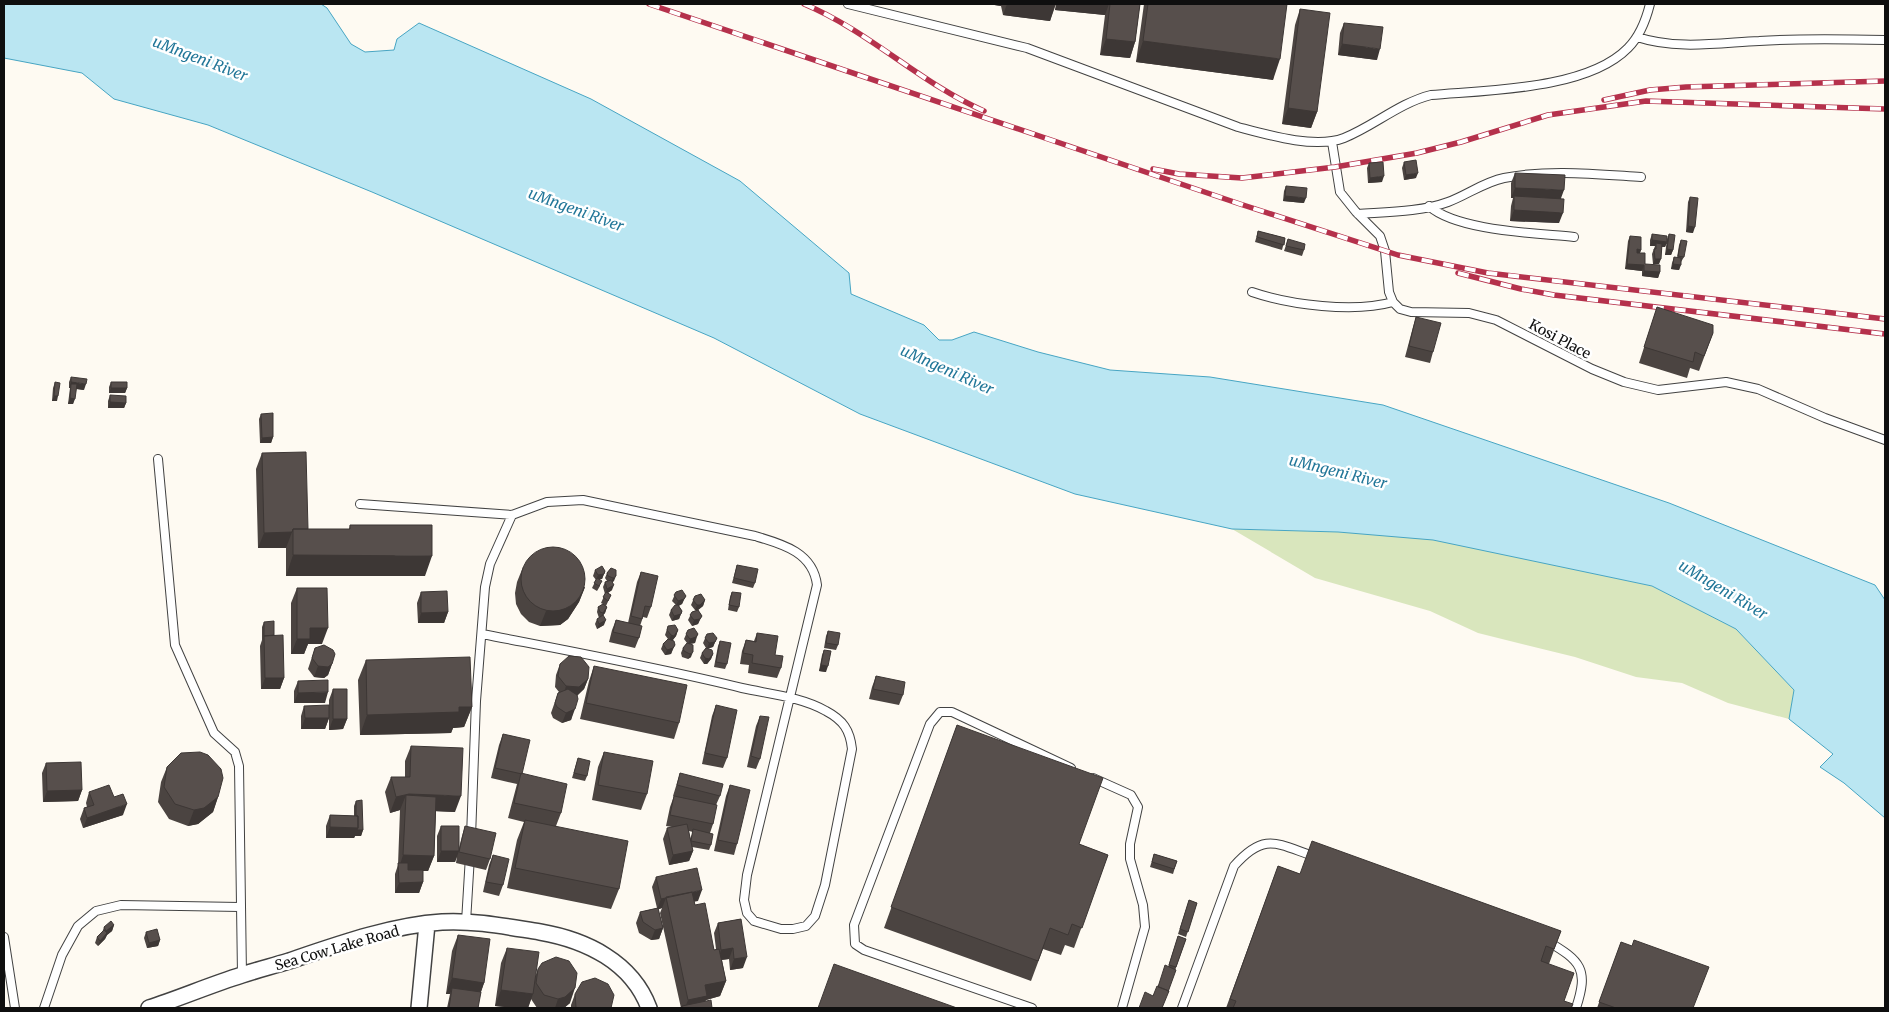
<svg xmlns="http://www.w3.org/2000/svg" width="1889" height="1012" viewBox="0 0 1889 1012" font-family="Merriweather,serif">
<rect width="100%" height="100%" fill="#fefaf2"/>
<path fill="#d9e6bd" d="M1232,529L1338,532L1433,539L1652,586L1736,629L1794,690L1789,719L1728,703L1682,683L1636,677L1575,657L1478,633L1430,611L1315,578Z"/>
<path fill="#bae6f2" stroke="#47a5c3" d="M4,4H321L327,8L351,44L365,52L394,50L397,39L419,23L591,99L740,181L849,273L851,294L924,325L939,340H952L974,332L1038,352L1110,370L1210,377L1383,405L1669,503L1875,585L1885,600V818L1844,783L1820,767L1833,754L1789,719L1794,690L1736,629L1652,586L1433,540L1338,532L1232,529L1075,494L860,414L714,338L372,192L208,125L114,99L82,73L4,58Z"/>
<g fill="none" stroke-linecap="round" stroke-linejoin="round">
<defs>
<path id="lane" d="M848,4L1027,48L1238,127C1268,135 1315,149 1344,138C1374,126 1399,103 1431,95C1487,90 1587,90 1628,48C1640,36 1646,20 1650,4
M1637,37C1677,50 1718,43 1759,41C1801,38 1843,39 1885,40
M1332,142L1340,192L1356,212L1380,236L1385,251L1389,292L1393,302L1400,309L1411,312L1469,313L1496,320L1592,369L1624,382L1658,390L1726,382L1758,389L1825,418L1885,440
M1429,206C1457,231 1536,233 1574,237
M1358,214C1387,212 1421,212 1448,202C1467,195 1484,182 1504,178C1549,169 1595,174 1641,177
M1252,292C1290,305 1354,313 1393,302
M158,459L175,645L214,733L235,752L239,766L242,975
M360,504L512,515L547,502L583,500L755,536C782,544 813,552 817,585L747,875L744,900L747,913L754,921L781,929H793L806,926L815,916L825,885L852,749C850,730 843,720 826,711C802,697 769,694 742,688C656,667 569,651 482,634
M1093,778L1131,795L1138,807L1130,844V859L1143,905L1145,927L1122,1008
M471,837L476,701L485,587L490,564L512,515
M466,922L470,856
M4,937L15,1008
M1547,941C1581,961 1589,969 1576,1008
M44,1008L62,955L78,926L96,911L121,905L240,907
M1032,1008L864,950L855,944L854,925L930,724L940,712H952L1071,768
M1182,1008L1234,866C1265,831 1277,844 1316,857"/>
<path id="street" d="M149,1008C180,998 210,985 242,975C257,970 273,966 289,961C336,945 392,925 442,922C474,920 508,927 540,932C586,940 632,962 649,1008
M419,1008L427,924"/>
</defs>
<use href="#lane" stroke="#424242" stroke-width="10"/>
<use href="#street" stroke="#424242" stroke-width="18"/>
<use href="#lane" stroke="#fff" stroke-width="8"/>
<use href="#street" stroke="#fff" stroke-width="15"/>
<defs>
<path id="rail" d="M649,4L1240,204L1398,255L1488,273L1885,319
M804,4C869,31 920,83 984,111
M1604,100L1650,90L1686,87L1885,81
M1153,169L1179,174L1242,178L1335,167L1417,153L1461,142L1548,115L1646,101L1885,109
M1458,273L1521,289L1554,295L1885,334"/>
</defs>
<use href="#rail" stroke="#b5314c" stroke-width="5.5"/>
<use href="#rail" stroke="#fff" stroke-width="4" stroke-dasharray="11" stroke-linecap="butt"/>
</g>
<path fill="#4b4441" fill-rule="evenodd" d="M988,4H1056L1050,21L1003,15L1001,6Z
M1056,4H1140L1135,42L1130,58L1100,55L1105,15L1055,10Z
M1144,4H1287L1273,80L1136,62Z
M1300,9L1317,112L1311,128L1282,124L1295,25Z
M1344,23L1377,60L1338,55L1340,33Z
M1404,162L1416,178L1404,180L1402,168Z
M1369,163L1382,182L1368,183L1367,168Z
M1515,173L1561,198L1559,223L1510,221L1511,206L1513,198H1511V183Z
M1286,186L1304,203L1283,201L1284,191Z
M1690,197L1693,233L1686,232L1688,202Z
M1258,231L1285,238L1282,250L1255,242Z
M1652,234L1667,242L1665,247H1662L1659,264H1653L1652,254L1655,246H1650V240Z
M1669,234L1673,250L1671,255H1665L1667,239Z
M1630,236L1641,250L1640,253L1645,264L1660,272L1658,278L1642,276V271L1625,269L1628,241Z
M1288,239L1304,250L1302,256L1284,251Z
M1681,240L1684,257L1681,262L1679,270L1671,269L1672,263L1674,257L1677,258L1679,245Z
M1657,307L1713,333L1699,371L1690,368L1687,378L1639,363Z
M1416,317L1433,352L1430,363L1405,357L1413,327Z
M71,377L84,390L76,389L73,404H68L70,388H69V382Z
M55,382L57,401H52L53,388Z
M111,382L127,388L125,393H109V387Z
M110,395L126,403L124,408H108V401Z
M261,414L273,437L271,443H260L259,419Z
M262,453L308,529H349L350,525L425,576H286V548H258L256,469Z
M737,565L755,583L753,588L732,583Z
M523,567L585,587L579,602L568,619L560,625L540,626L529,622L521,614L516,604L515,593L517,582Z
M611,568L614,581L612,582V590L608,593L611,595L606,606L603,604L607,607L605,613L603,615L604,625L597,629L595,624L597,619L599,618L597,612L598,607L603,604L601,603L605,594L603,587L605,582L607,581L605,578L607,573Z
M595,570L605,571L602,579H600V586L597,591L592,588L596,580L593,576Z
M641,572L651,607L647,618L643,617L640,626L639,638L635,648L609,642L612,630L616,620L628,623L637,582Z
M297,588L322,644H308L304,654H291V603Z
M421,592L448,612L444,623H418L417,603Z
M676,592L686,596L682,604L679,606L682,611L679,619L672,621L669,615L671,610L676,605L672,601Z
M732,592L739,607L737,612L728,610L730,597Z
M695,596L705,600L703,606L698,610L702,616L698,624L692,626L688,620L692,612L697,610H695L691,605Z
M264,622L274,635L284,678L280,689H261L260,646L262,640V627Z
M668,626L678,630L676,636L672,641L675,645L671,654L665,655L661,649L663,644L668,639L665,635Z
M688,630L698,634L695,643L690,644L691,657L688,659L682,657L681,653L683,648L687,643L684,639Z
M828,631L838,645L836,650L824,648L826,636Z
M757,633L775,655L781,668L777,678L748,673L749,665L740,664L742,651L746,640L754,641Z
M707,634L717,638L713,647L708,648L713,654L711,659L707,664H704L700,658L702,653L706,648L703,643Z
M720,641L727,664L725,669L714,667L718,646Z
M315,648L332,664L328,675L324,678L314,677L308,669Z
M824,650L826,672L819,671L822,655Z
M366,660L472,707L464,727L453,728L451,733L360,735L358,680Z
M560,664L588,679L584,689L577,696L571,720L562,723L553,718L551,713L558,693L559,692L555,687L556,675Z
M594,666L679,723L674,739L580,719L589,681Z
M876,676L903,695L899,705L869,699L872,687Z
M298,681L325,703H294V691Z
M333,689L347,719L343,729L329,730V718L325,729H301V716L304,706L329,711V700Z
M716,705L727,758L723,768L702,764L712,716Z
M760,716V759L756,769L747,767L756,726Z
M957,725L1079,844L1108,855L1074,948L1065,945L1061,955L1043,949L1031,981L884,928Z
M503,734L522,774L561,813L556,826L619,889L611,909L507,888L517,840L524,822L508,818L517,784L491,778L499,745Z
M411,746L455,812L436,811L434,856L428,871H423V882L419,893H395V874L398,865L400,810L390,813L385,792L391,777H405V761Z
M604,752L647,794L641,810L592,800L598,767Z
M578,758L587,776L585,781L572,778Z
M46,763L82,790L78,801L43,802L42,773Z
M167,767L218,797L213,812L198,824L188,826L169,819L158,802L161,782Z
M680,773L720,796L716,805L713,824L710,833L711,845L709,850L692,847L693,851L689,861L669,865L663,839L667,828L672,827L666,826L670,807L674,796L679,798L673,796ZM689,831L693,832L690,839Z
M730,785L737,844L734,855L714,851L726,796Z
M89,792L114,797L123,815L83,828L80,819L84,808L87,807L86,803Z
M356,801L363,830L361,836H355L354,838H326V826L330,815L354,816V806Z
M441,826L459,848L462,836L465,826L490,859L486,870L456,863L457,856L455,862H437V836Z
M1154,854L1177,861L1173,874L1150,867Z
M493,855L503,885L499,896L483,892L489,865Z
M1278,866L1300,874L1561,931L1549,964L1564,1001L1571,1008H1226Z
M656,877L698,901H694L695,905L714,950L716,949L714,933L718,923L741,919L743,968L730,970L729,959L722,960L726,981L720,996L706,1000L705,1001L712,1008H681L660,913L662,908L658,909L663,928L659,939L651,940L639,933L636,923L640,912L657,908L652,887Z
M1189,900L1197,903L1186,937L1178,934Z
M114,925L112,931L107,935L105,939L98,946L95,943L97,937L102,933L104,927Z
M146,932L160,940L158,946L147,948L144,938Z
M458,935L484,983L480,994L478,1008H447L450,994H446L452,951Z
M1178,936L1186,939L1162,1008L1153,996L1168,967Z
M1621,942L1694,1008H1597Z
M507,948L535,977L538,969L570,1003L564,1008H537L531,999L528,1008H514L495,1006L501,963Z
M575,994L611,1008H571V1005Z"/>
<path fill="#3d3735" d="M988,4H1002L1001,6Z
M1007,4H1044L1055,5L1050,21L1003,15Z
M1057,4H1109L1105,15L1055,10Z
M1106,39L1135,42L1130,58L1100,55Z
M1143,41L1280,59L1273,80L1136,62Z
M1342,44L1380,49L1377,60L1338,55Z
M1288,108L1317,112L1311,128L1282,124Z
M1418,173L1416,178L1404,180L1406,175Z
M1384,176L1382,182L1368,183L1370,178Z
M1515,188L1564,190L1560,201L1514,196L1513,198H1511Z
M1285,196L1306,198L1304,203L1283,201Z
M1514,210L1563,213L1559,223L1510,221Z
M1688,226L1695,227L1693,233L1686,232Z
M1652,240L1667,242L1665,247L1656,246V243L1655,246H1650Z
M1637,249L1641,250L1639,255L1635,254Z
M1667,249L1673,250L1671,255H1665Z
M1655,259H1661L1659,264H1653Z
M1627,264L1644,265L1642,271L1625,269Z
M1673,264L1681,265L1679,270L1671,269Z
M1644,271L1660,272L1658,278L1642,276Z
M71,382L86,384L84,390L71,388V384L70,388H69Z
M111,388H127L125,393H109Z
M54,396H58L57,401H52Z
M70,398L75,399L73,404H68Z
M110,402L126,403L124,408H108Z
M273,437L271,443H260L262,438Z
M292,532L286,548H258L264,533Z
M293,555L432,556L425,576H286Z
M604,574L602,579L596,580L598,575Z
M616,576L614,581L611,583L613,578Z
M614,585L612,590L605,595L607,589Z
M585,587L579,602L568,619L560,625L540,626L546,611Z
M684,599L682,604L676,606L678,601Z
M705,600L703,606L698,610H695L697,605Z
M607,607L605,613L601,618L603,613Z
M448,612L444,623H418L421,613Z
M681,614L679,619L672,621L674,616Z
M700,619L698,624L692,626L694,620Z
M606,620L604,625L597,629L599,624Z
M310,628H328L322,644H308L304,654H291L297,639Z
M678,630L676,636L672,641H669L671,635Z
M696,637L695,643L688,644L690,639Z
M715,642L713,647L707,649L709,643Z
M673,648L671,654L665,655L667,650Z
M693,652L691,657L688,659L690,654Z
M713,654L711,659L707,664H704L705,658Z
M332,664L328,675L324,678L314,677L318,666Z
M821,665L828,666L826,672L819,671Z
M265,678H284L280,689H261Z
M588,679L584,689L575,697L563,696L566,686Z
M328,692L325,703H294L298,693Z
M459,707H472L464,727L453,728L451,733L360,735L367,715Z
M575,709L571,720L562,723L566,713Z
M305,718H329L325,729H301Z
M333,719H347L343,729L329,730Z
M82,790L78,801L43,802L47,791Z
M409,794L461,796L455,812L405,810L406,795L400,810L390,813L396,797Z
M218,797L213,812L198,824L188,826L194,810Z
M127,804L123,815L83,828L87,818Z
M330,827L358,828L363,830L361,836H355L354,838H326Z
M441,851H459L455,862H437Z
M693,851L689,861L669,865L673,855Z
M403,855L434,856L428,871L399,870V868Z
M423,882L419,893H395L399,883Z
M702,890L698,901L668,907L666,898Z
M666,898L662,908L657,910L661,899Z
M114,925L112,931L107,935L105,939L98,946L100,941L105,936L106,931Z
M663,928L659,939L651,940L655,930Z
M160,940L158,946L147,948L149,943Z
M733,948L729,959L718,960L721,950Z
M747,957L743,968L730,970L734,959Z
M452,978L484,983L479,998L452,988L450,994H446Z
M726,981L720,996L706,1000L702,1008H685L688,1000L705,985Z
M575,988L570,1003L564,1008H555L558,999Z
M501,990L533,994L528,1008H514L495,1006Z"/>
<path fill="#574f4c" stroke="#3d3735" d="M1110,4H1140L1135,42L1106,39Z
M1148,4H1287L1280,59L1143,41Z
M1300,9L1330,13L1317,112L1288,108Z
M1344,23L1383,27L1380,49L1342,44Z
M1416,160L1418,173L1406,175L1404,162Z
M1383,162L1384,176L1370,178L1369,163Z
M1515,173L1565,175L1564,190L1515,188Z
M1286,186L1307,188L1306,198L1285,196Z
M1514,196L1564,199L1563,213L1514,210Z
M1690,197L1698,198L1695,227L1688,226Z
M1258,231L1285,238L1284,245L1257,237Z
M1652,234L1667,236V242L1652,240Z
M1669,234L1675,235L1673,250L1667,249Z
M1630,236L1641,237V250L1637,249V253H1645V264L1660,265V272L1644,271V265L1627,264Z
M1288,239L1305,244L1304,250L1286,246Z
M1681,240L1687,241L1684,257L1678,256Z
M1656,243L1662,244L1661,259H1655L1654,249H1656Z
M1674,257L1681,258V265L1673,264Z
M1657,307L1713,325V333L1704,356L1695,352L1693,362L1644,347Z
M1416,317L1441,323L1433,352L1409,346Z
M71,377L87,379L86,384L71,382Z
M55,382L60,383L58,396H54Z
M111,382H127V388H111Z
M71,384H77L75,399L70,398Z
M110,395L126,396V403L110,402Z
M273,413V437L262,438L261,414Z
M306,452L308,529H293L292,532L264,533L262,453Z
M350,525H432V556L293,555V529H350Z
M521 579a32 32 0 1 1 64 0a32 32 0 1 1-64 0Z
M737,565L758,569L755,583L734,578Z
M602,566L605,571L604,574L598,575L595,570Z
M611,568L616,570V576L613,578L608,576L607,573Z
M641,572L658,576L651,607L645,606L642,619L631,616Z
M597,578L602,581L599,586L594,583Z
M611,580L614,585L607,589L605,582Z
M297,588H327L328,628H310V639H297Z
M682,590L686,596L684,599L678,601L674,595L676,592Z
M447,591L448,612L421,613V592Z
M606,592L611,595L608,601L603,597Z
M732,592L741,593L739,607L729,605Z
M701,594L705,600L700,605H697L693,600L695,596Z
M603,604L607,607L603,613L600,612L598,607Z
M675,605H678L682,611L681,614L674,616L671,610Z
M698,610L702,616L700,619L694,620L690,615L692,612Z
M603,615L606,620L599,624L597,619Z
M616,620L642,626L639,638L613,632Z
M274,621V635L264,636V622Z
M675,625L678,630L674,636L671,635L667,630L668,626Z
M694,628L698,634L696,637L690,639L686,634L688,630Z
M828,631L840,633L838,645L826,643Z
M713,633L717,638L715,642L709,643L705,638L707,634Z
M757,633L778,636L775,655L783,656L781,668L752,663L753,655L743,653L746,640L756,642Z
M283,635L284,678H265L264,636Z
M668,639L674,641L675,645L673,648L667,650L663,644Z
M720,641L731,643L727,664L716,662Z
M687,643L693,645V652L690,654L684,651L683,648Z
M324,645L333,650L335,654L332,664L328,667L318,666L312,658L315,648Z
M706,648L712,650L713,654L709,659L705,658L702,653Z
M824,650L831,651L828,666L821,665Z
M569,656L581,657L589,667L588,679L579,687L566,686L558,676L560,664Z
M470,657L472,707H459V712L367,715L366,660Z
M594,666L687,685L679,723L586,703Z
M876,676L905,682L903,695L873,689Z
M328,680V692L298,693V681Z
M333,689H347V719H333Z
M568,689L577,695L578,699L575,709L566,713L557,707L555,703L558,693Z
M329,705V718H305L304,706Z
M716,705L737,710L727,758L705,753Z
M760,716L769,717L760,759L751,756Z
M957,725L1103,778L1079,844L1108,855L1082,928L1072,924L1068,935L1050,928L1038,961L891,907Z
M503,734L530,740L522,774L495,768Z
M411,746L463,748L461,796L409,794L396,797L391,777H410Z
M200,752L208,755L221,769L223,778L218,797L204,808L194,810L175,804L164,787L167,767L181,753Z
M604,752L653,761L647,794L598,785Z
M578,758L590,761L587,776L574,773Z
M81,762L82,790L47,791L46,763Z
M521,773L567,784L561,813L514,803Z
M680,773L723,784L720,796L677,785Z
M109,785L114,797L123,794L127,804L87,818L84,808L94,805L89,792Z
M730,785L750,790L737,844L718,840Z
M406,795L436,797L434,856L403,855Z
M674,796L717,805L713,824L670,815Z
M362,800L363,830H357L358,828V816H356V801Z
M330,815L358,816V828L330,827Z
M525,820L628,841L619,889L515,868Z
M687,824L693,851L673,855L667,828Z
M441,826H459V851H441Z
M465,826L496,833L490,859L459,852Z
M693,829L713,834L711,845L691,841Z
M1312,841L1561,931L1554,949L1546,946L1541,961L1574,973L1564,1001L1573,1004L1571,1008H1233L1236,1001L1230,999L1278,866L1300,874Z
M1154,854L1177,861L1174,869L1152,862Z
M493,855L509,859L503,885L486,882Z
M398,863H408V870H423V882L399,883Z
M697,868L702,890L661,899L656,877Z
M692,892L695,905L705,903L714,950L719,949L726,981L705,985L707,996L688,1000L666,897Z
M1189,900L1197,903L1188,932L1180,929Z
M658,908L663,928L655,930L643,922L640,912Z
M741,919L747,957L734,959L733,948L721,950L718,923Z
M111,921L114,925L106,931L104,927Z
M157,929L160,940L149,943L146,932Z
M104,930L107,933L100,941L97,937Z
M458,935L490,939L484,983L452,978Z
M1178,936L1186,939L1176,967L1169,965Z
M1634,940L1709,967L1693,1008H1616L1599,1002L1621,942L1632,946Z
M507,948L539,952L533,994L501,990Z
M556,957L569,961L577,973L575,988L565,997L558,999L544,995L536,983L538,969L542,963Z
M834,964L957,1008H818Z
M1165,965L1176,970L1168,992L1169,991L1158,987Z
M595,978L608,984L614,995L611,1008H577L576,1007L575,994L582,982Z
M1157,986L1169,991L1162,1008H1139L1145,992L1153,996Z
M452,988L481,992L478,1008H449Z
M711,1000L712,1008H682V1006Z"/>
<g text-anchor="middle" stroke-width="5" stroke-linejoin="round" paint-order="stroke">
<g font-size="14" fill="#0f0f0f" stroke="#fff">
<text transform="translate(1560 339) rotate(28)" y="5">Kosi Place</text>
<text transform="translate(337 948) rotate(-16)" y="5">Sea Cow Lake Road</text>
</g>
<g font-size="15" font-style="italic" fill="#217698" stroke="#fff">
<text transform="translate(200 59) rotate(21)" y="5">uMngeni River</text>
<text transform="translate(576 210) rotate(20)" y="5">uMngeni River</text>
<text transform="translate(947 370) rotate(24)" y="5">uMngeni River</text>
<text transform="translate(1338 472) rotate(14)" y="5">uMngeni River</text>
<text transform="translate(1723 590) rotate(31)" y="5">uMngeni River</text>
</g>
</g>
<rect width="1889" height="1012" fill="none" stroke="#0f0f0f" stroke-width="10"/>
</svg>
